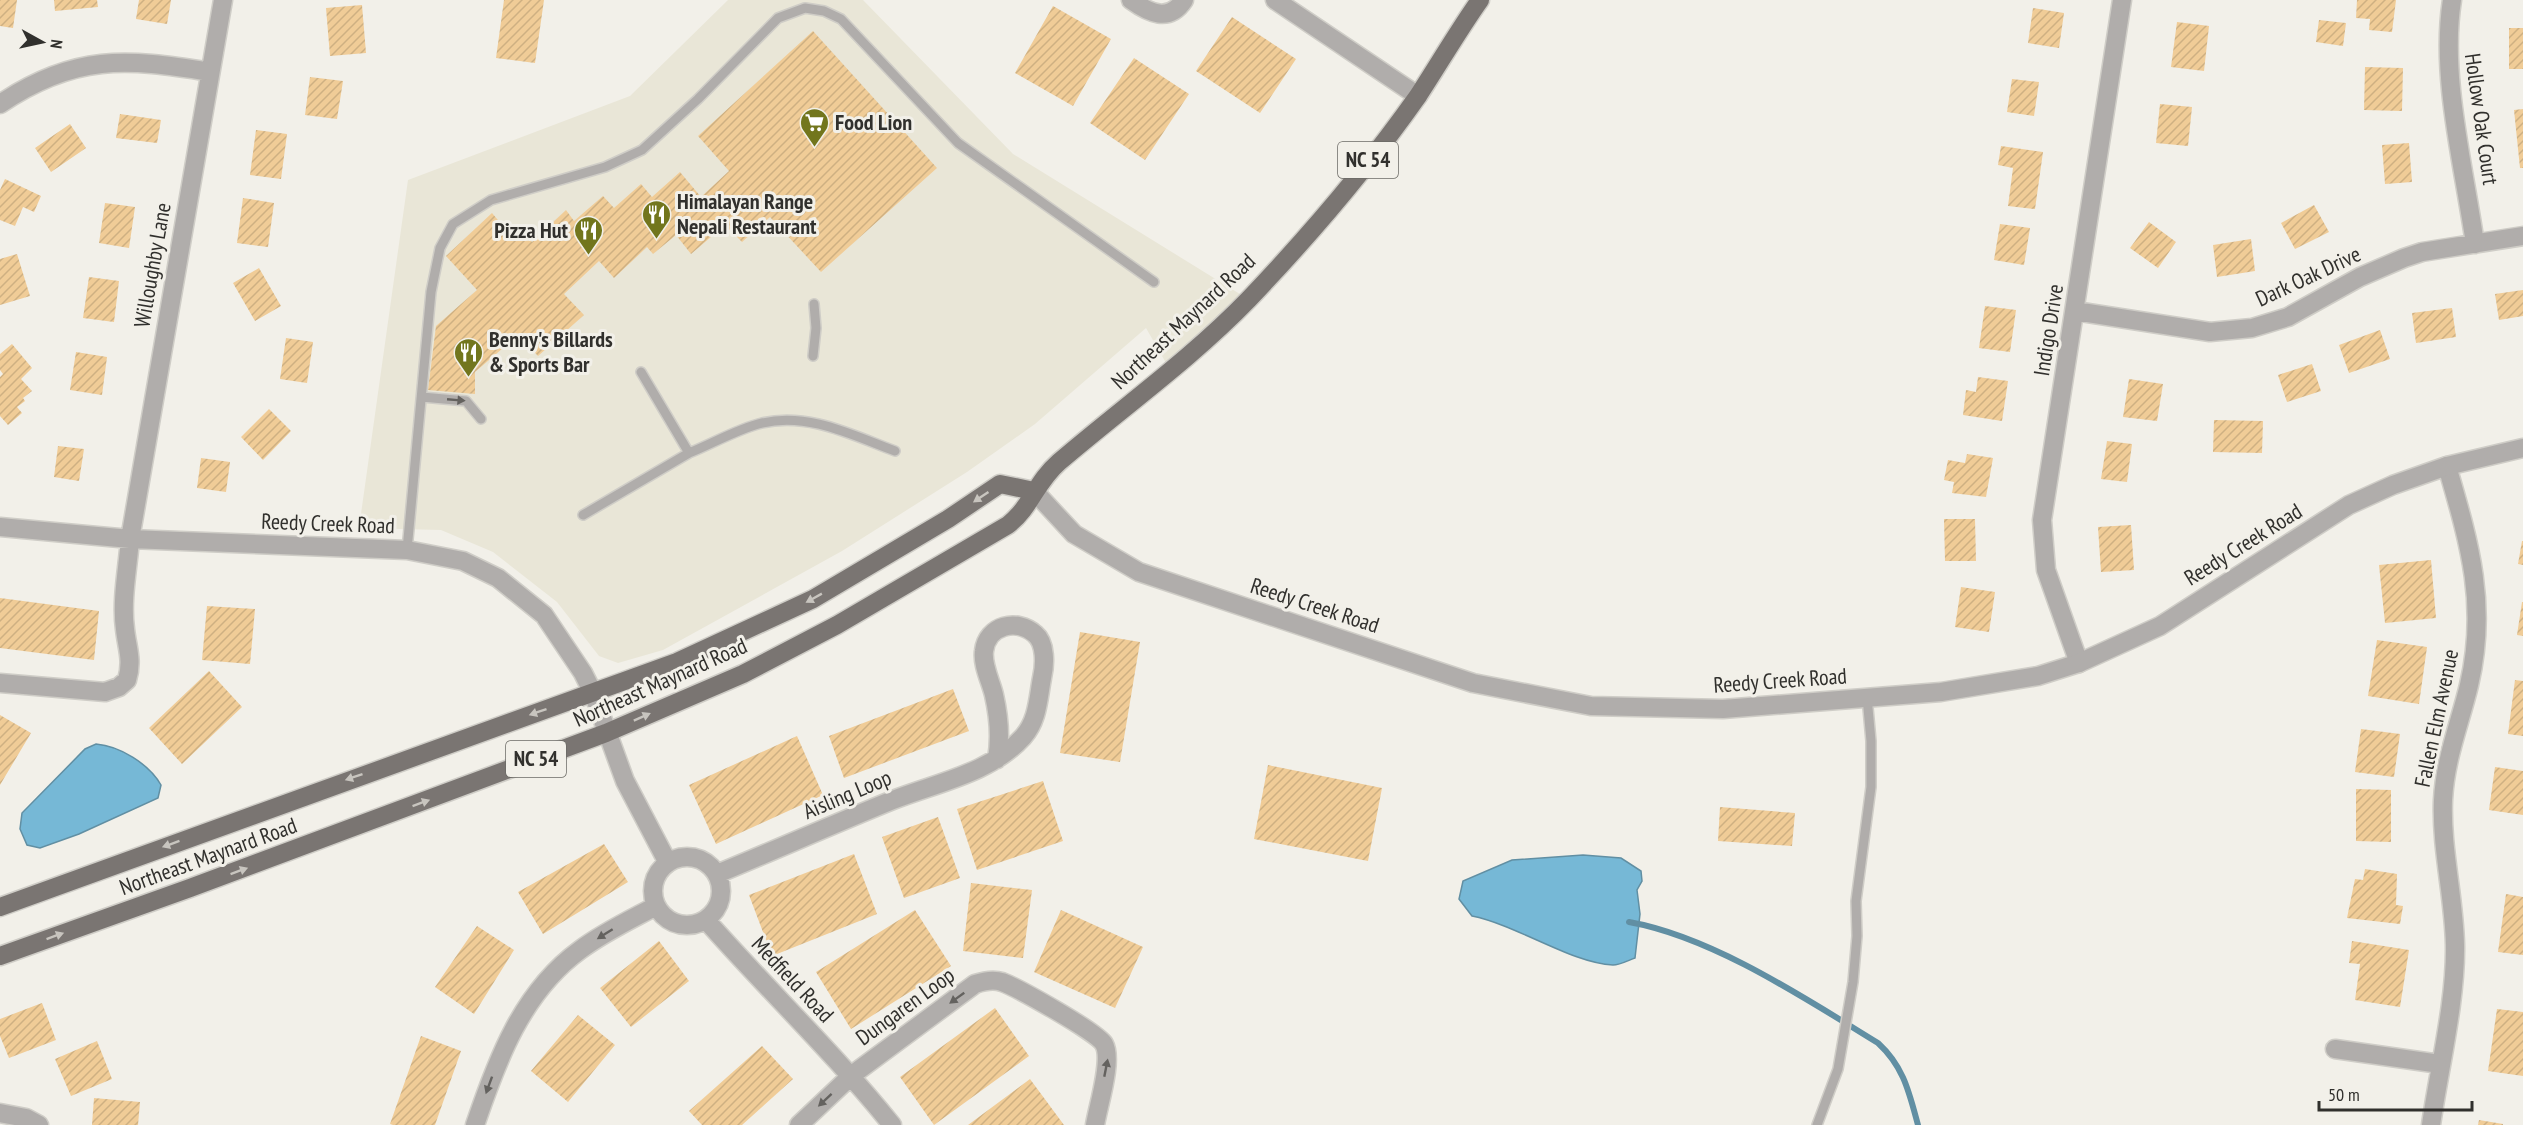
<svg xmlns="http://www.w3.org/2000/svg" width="2523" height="1125" viewBox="0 0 2523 1125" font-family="'PT Sans Narrow',sans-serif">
<defs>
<pattern id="building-hatch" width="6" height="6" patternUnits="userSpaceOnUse" patternTransform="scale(1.5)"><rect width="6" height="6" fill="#f0cc97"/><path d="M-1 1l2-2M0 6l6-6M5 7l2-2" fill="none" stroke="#ceb082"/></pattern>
</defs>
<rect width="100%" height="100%" fill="#f2f0e9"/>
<path fill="#e9e6d7" d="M728,0H863L1013,154L1248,299L1170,370L1146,328L1035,424L967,472L842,551L663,650L618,663L599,656L557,602L493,552L441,530L359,528L408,180L630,96Z"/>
<path fill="#76b8d6" stroke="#618fa3" stroke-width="1.5" d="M96,744C120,746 149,764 161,785L158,798L79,834L40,848L27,845L20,829L22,813L85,749Z
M1583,855L1621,858L1641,871L1642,881L1637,890L1640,914L1635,958C1629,960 1620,965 1613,965C1571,963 1517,925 1472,916L1459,899L1463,881L1512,860Z"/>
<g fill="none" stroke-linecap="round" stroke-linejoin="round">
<path stroke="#618fa3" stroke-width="6" d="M1629,922C1713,937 1806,999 1878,1043C1904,1067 1909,1092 1918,1125"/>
</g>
<path fill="url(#building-hatch)" d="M0,0H17L13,28L0,26Z
M54,0H97L98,7L55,11Z
M139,0H171L167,24L136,19Z
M504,0H544L535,63L496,58Z
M2357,0H2396L2392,32L2369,30L2370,19L2356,18Z
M362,5L366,53L330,56L326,8Z
M1053,6L1111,39L1073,106L1015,73Z
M2033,8L2064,13L2059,48L2028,43Z
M1232,17L1296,59L1260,113L1196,71Z
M2319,20L2346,23L2343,46L2316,42Z
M2177,22L2209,26L2204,71L2171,67Z
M2509,28H2523V69H2509Z
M813,31L937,168L821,272L770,217L742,242L725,225L691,254L676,235L653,254L647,247L614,278L599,261L564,294L584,315L538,356L518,335L475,372V394L428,390L436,326L477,290L446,256L492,213L508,232L517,224L532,242L566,210L574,221L603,196L614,208L641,184L652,197L680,172L701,197L729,171L698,136Z
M1134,58L1189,94L1145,160L1090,123Z
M2365,67L2403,68L2402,111L2364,110Z
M310,77L343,81L337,119L305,115Z
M2012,79L2039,82L2034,116L2007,112Z
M2160,104L2192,107L2188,146L2156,143Z
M2523,109V168H2520L2514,110Z
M120,114L161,120L157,143L116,138Z
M70,124L86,148L51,172L35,148Z
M256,130L287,134L281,179L250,175Z
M2409,143L2412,182L2385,184L2382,145Z
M2001,146L2043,152L2035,209L2008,206L2013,168L1998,165Z
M5,179L41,196L34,212L23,207L15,226L0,220V190Z
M243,198L274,203L268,247L237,243Z
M105,203L135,207L129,248L99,243Z
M2314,205L2329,232L2295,249L2281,223Z
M2149,222L2176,242L2158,268L2130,248Z
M2000,224L2030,228L2024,265L1994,260Z
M2251,239L2255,271L2217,277L2213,245Z
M17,254L30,296L0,305V259Z
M259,268L281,306L255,321L233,283Z
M89,277L119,281L114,322L83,318Z
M2523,290V316L2499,320L2495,294Z
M1985,306L2016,310L2010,352L1979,348Z
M2452,308L2456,337L2416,343L2412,313Z
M2380,330L2390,359L2349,373L2339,345Z
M286,338L313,342L307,383L280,379Z
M12,344L32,368L21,379L32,391L23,398L25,401L17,407L22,413L8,425L0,416V377L3,374L0,370V354Z
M76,352L107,357L102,395L70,390Z
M2312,364L2321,391L2287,402L2278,375Z
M1978,377L2008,381L2002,421L1963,415L1966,390L1976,392Z
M2129,379L2163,384L2157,421L2123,417Z
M269,409L291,431L263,460L241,437Z
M2214,420L2263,421L2262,453L2213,452Z
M2107,441L2132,444L2127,482L2101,479Z
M58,446L84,449L79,481L54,477Z
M1967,454L1993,458L1986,497L1952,493L1954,482L1944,480L1948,460L1965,463Z
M201,458L230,462L226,492L197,488Z
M1944,519H1975L1976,561H1945Z
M2131,525L2134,570L2101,572L2098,527Z
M2522,541H2523V565L2518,564Z
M2431,560L2436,618L2385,623L2379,565Z
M1961,587L1995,592L1989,632L1955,627Z
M0,598L99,611L94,660L0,648Z
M2522,602H2523V636L2517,635Z
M207,606L255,609L250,664L202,660Z
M1080,632L1140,642L1120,762L1060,753Z
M2377,640L2427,647L2419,704L2368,696Z
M209,671L242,707L182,764L149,728Z
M2515,680L2523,681V736L2508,734Z
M953,689L969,731L844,778L829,736Z
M0,715L31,733L0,785Z
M2361,729L2400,734L2394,777L2355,772Z
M797,736L823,795L716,844L689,785Z
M1268,765L1382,788L1368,861L1254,839Z
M2495,767L2523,771V815L2489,810Z
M1043,781L1063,841L977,870L957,809Z
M2356,789L2391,790V842L2356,841Z
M1720,807L1795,813L1792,846L1718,841Z
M938,817L960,878L904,898L882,837Z
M604,844L628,882L543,934L518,892Z
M854,854L877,914L772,956L749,895Z
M2365,869L2397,874L2396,905L2403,906L2400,924L2347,918L2355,879L2363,880Z
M971,883L1032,890L1023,958L963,951Z
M2506,894L2523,897V955L2498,952Z
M915,910L951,966L851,1029L816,972Z
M1061,910L1143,947L1115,1008L1034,972Z
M477,926L514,950L474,1014L435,987Z
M659,941L689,981L631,1027L600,988Z
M2352,941L2409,950L2400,1007L2355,1000L2360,964L2349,963Z
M42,1003L56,1040L9,1058L0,1036V1019Z
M995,1008L1029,1056L934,1125L900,1077Z
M2497,1009L2523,1012V1076L2488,1071Z
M578,1015L615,1045L568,1102L531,1071Z
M421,1036L461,1051L435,1125H393L390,1124Z
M97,1041L112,1079L71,1096L55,1059Z
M762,1046L793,1079L742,1125H702L689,1111Z
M1030,1079L1064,1125H968Z
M94,1098L140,1102L138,1125H92Z
M2479,1120L2503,1124V1125H2478Z"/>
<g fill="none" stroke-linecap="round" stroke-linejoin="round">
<defs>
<path id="service" d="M813,356L816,328L814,304
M422,397L466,401L481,419
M689,453C712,444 737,429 762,423C808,412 852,435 895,451
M583,515L689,453L641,372
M407,550L431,292L440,248L453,224L491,200L605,167L642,150L698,99L778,18L805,8L824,11L841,19L958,143L1154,282
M1817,1125L1838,1069L1853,982L1857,936L1856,901L1871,787V741L1867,697"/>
<path id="minor" d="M1131,0C1149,13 1169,23 1184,0
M1275,0L1418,96
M2452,0C2440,77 2464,166 2475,244
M0,104C74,54 126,58 210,72
M2075,311L2210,332L2252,328L2288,317L2360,277L2404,258L2422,252L2523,236
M0,527L130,539L407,550L463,561L498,578L544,615L583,673L593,693L625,781L668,863
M2079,663L2046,570L2042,520L2122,0
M0,683L105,692L119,687L127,680C133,660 127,648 125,629C121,600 128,567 130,539L223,0
M653 891a34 34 0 1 1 68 0a34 34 0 1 1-68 0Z
M717,874C775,850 834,824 893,800C936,783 991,773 1023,737C1038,720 1038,699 1042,678C1045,665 1046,643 1035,634C1017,618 987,625 984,651C982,665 991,682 994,695C999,717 1001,737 997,759
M706,920C767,989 834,1053 892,1125
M2335,1049L2440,1064
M0,1113L26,1118L39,1125
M475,1125C497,1060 522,992 580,950C604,932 630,920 656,906
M799,1125L852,1075L975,984C984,981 993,979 1002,982C1018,988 1097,1032 1104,1044C1113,1060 1098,1106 1095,1125
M2431,1125C2439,1069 2456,1001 2455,945C2454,896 2441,849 2443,800C2445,759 2460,723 2469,685C2488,604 2469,542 2447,466"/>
<path id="tertiary" d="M1034,491L1074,534L1139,572L1473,683L1591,706L1723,709L1941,692L2038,676L2079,663L2160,626L2349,505L2393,485L2447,466L2523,448"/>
<path id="primary" d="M0,907L677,662L813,599L948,519L1000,484L1034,491
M0,956L190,888L606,733L743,674L837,625L1008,525C1031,507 1036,482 1059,462C1122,408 1191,359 1249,299C1309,236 1368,167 1418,96C1439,64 1458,31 1480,0"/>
</defs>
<use href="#service" stroke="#cfcdc7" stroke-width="12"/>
<use href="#minor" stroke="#cfcdc7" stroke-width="21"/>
<use href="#tertiary" stroke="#cfcdc7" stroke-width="21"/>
<use href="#primary" stroke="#cfcdc7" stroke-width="21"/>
<use href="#service" stroke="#b0adab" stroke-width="9"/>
<use href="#minor" stroke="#b0adab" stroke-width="18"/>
<use href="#tertiary" stroke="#b0adab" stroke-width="18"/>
<use href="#primary" stroke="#7a7572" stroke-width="18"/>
</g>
<defs><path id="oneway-solid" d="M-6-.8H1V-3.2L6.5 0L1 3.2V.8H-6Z" transform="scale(1.5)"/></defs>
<g fill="#64625f">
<use href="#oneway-solid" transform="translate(456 400) rotate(5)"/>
<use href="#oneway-solid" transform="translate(605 934) rotate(148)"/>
<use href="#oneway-solid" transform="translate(957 998) rotate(144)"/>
<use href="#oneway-solid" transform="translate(1106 1068) rotate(-79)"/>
<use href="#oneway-solid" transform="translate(489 1085) rotate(110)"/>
<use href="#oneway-solid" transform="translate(825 1100) rotate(137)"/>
</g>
<g fill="#c8c5bf">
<use href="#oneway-solid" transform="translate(981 497) rotate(146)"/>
<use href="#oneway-solid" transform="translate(814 598) rotate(151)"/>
<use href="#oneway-solid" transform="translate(538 712) rotate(161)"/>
<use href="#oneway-solid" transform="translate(642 717) rotate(-24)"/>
<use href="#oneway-solid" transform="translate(354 777) rotate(161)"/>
<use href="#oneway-solid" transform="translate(421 803) rotate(-20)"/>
<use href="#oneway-solid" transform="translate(171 844) rotate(160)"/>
<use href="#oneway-solid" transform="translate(239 871) rotate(-20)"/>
<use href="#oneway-solid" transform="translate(55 936) rotate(-20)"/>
</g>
<defs>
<symbol id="supermarket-pin" viewBox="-11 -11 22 30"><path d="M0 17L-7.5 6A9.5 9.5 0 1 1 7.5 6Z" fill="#72761d" stroke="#f2f0e9"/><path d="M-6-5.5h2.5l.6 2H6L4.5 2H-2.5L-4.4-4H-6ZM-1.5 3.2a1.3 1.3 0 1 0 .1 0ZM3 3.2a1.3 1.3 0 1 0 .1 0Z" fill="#fff"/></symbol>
<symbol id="restaurant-pin" viewBox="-11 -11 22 30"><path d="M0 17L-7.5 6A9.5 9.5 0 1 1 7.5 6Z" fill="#72761d" stroke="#f2f0e9"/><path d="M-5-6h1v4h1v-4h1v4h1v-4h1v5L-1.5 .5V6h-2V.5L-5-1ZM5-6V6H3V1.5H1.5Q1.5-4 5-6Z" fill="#fff"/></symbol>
</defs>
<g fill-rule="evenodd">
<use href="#supermarket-pin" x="798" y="106" width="33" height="45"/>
<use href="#restaurant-pin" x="640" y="198" width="33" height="45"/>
<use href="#restaurant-pin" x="572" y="214" width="33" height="45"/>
<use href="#restaurant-pin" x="452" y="336" width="33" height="45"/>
</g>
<g text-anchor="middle" stroke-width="6" stroke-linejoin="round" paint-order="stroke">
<g fill="#f2f0e9" stroke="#6b6a65" stroke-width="1.5">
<rect x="1338" y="142" width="60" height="36" rx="4.5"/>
<rect x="506" y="741" width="60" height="36" rx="4.5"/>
</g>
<g font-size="21" font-weight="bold" fill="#31302d">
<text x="1368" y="167">NC 54</text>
<text x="536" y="766">NC 54</text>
</g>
<g font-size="22" fill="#31302d" stroke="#f2f0e9">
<text transform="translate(2482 119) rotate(82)" y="8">Hollow Oak Court</text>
<text transform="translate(152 265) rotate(-80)" y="8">Willoughby Lane</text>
<text transform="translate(2308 276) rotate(-25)" y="8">Dark Oak Drive</text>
<text transform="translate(1183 321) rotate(-43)" y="8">Northeast Maynard Road</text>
<text transform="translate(2048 330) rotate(-81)" y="8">Indigo Drive</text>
<text transform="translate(328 523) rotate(2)" y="8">Reedy Creek Road</text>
<text transform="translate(2243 544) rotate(-32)" y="8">Reedy Creek Road</text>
<text transform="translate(1315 605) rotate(18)" y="8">Reedy Creek Road</text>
<text transform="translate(1780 680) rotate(-4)" y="8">Reedy Creek Road</text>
<text transform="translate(660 682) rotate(-24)" y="8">Northeast Maynard Road</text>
<text transform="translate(2436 718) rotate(-78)" y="8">Fallen Elm Avenue</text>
<text transform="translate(847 794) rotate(-23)" y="8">Aisling Loop</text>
<text transform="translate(208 856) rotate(-20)" y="8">Northeast Maynard Road</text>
<text transform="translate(793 979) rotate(47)" y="8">Medfield Road</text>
<text transform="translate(905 1006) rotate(-36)" y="8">Dungaren Loop</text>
</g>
<g font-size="22" font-weight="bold" fill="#31302d" stroke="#f2f0e9" text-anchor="start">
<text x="835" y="130">Food Lion</text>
<text x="677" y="209">Himalayan Range<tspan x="677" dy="25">Nepali Restaurant</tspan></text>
<text x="568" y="238" text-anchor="end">Pizza Hut</text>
<text x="489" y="347">Benny's Billards<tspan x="489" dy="25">&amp; Sports Bar</tspan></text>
</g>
</g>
<g transform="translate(42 42) rotate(98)" stroke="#f2f0e9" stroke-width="4.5" paint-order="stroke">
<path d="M0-4.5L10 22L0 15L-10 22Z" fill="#31302d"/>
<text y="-9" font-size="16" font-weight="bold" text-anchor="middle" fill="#31302d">N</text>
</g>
<path d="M2319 1101v9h153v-9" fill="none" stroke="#31302d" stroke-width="3"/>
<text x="2328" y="1101" font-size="18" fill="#31302d" stroke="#f2f0e9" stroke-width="4.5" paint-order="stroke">50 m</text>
</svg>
